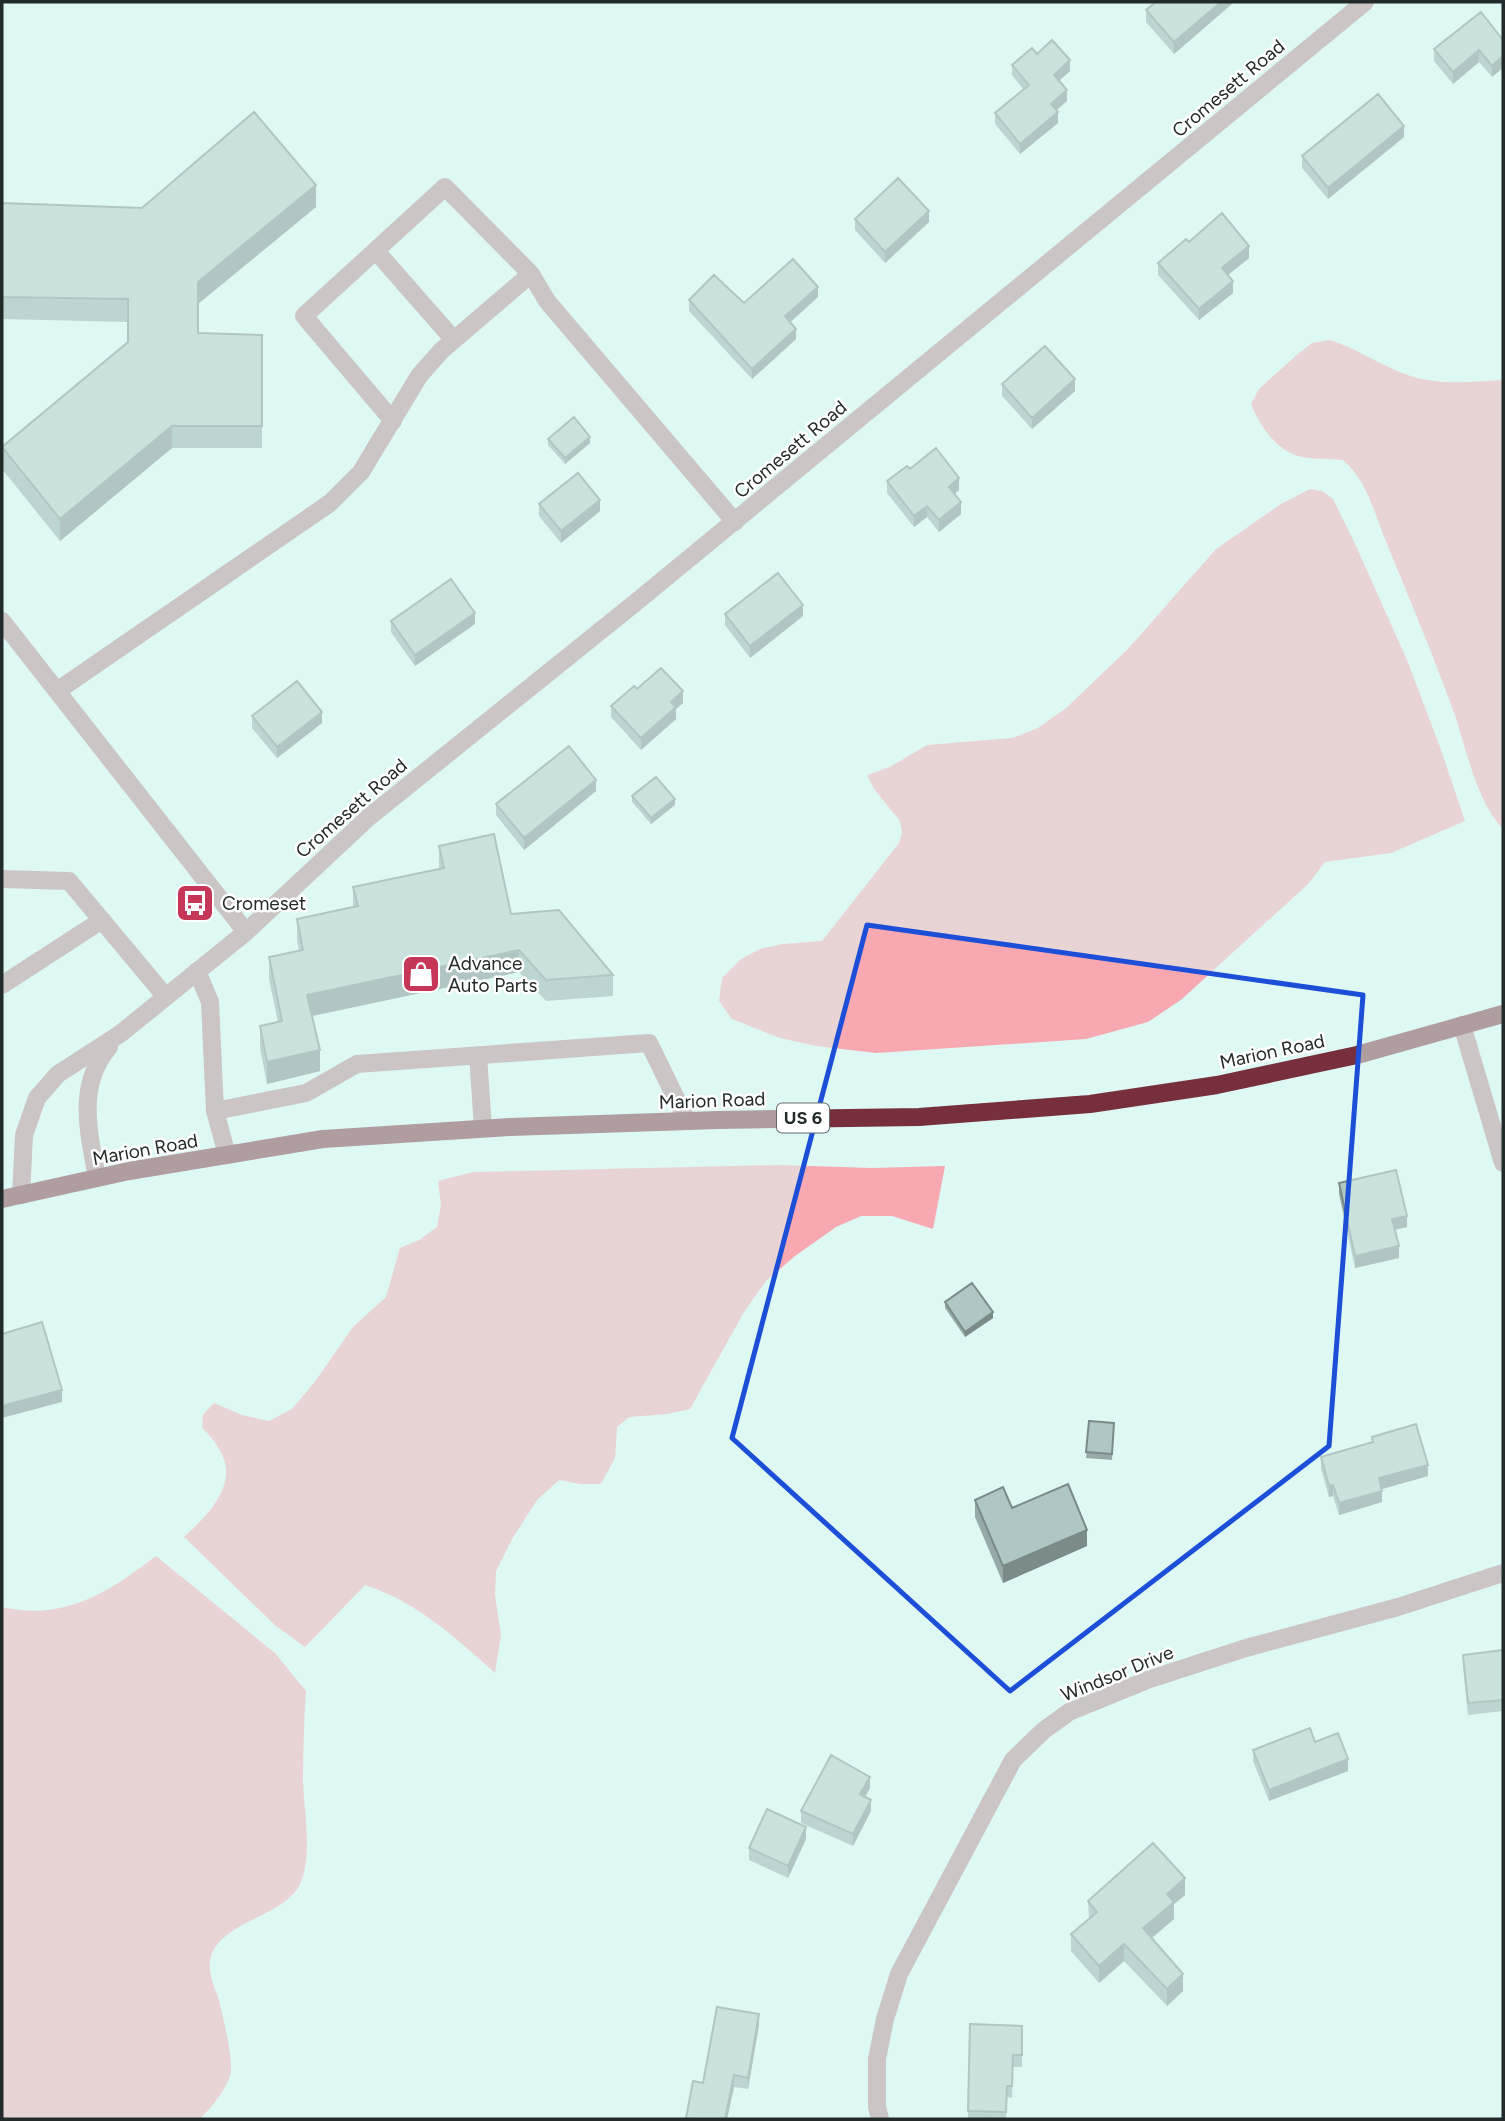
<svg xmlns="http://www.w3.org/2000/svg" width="1505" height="2121" viewBox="0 0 1505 2121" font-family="Figtree,sans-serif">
<rect width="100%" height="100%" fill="#def8f4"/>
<path fill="#f7a8b0" d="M1330,340C1357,348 1379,365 1405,374C1436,386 1471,382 1503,380V829C1475,800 1466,745 1452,707C1432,652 1409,598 1387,544C1375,515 1367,480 1343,460C1328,458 1312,460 1298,456C1276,449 1259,425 1251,404L1259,389L1299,353L1312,343Z
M1310,489L1322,491L1333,499L1356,546L1407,660L1440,747L1465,821L1391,853L1325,862L1308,884L1182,999L1148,1022L1086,1039L876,1053L816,1046L780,1038L732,1019L719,1001L722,978L741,959L760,949L783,944L822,941L899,843L902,833L900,821L874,789L867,775L890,767L927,745L1012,738L1038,728L1066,708L1127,650L1216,549L1281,504Z
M779,1165L872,1168L945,1166L933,1229L892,1216H861L836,1227L795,1256L766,1281L744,1312L690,1409L668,1414L629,1417L617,1427L615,1458L601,1484H580L559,1480L537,1500L512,1539L496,1571L495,1595L501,1635L495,1673C455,1637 417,1602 365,1585L305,1647L276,1626L184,1537C207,1516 241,1483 219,1449C215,1441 208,1434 202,1427L203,1415L214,1403L242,1415L269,1421L292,1409L314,1383L353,1327L386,1297L400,1248L419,1240L437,1227L441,1205L438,1181L473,1172Z
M156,1556L275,1653L306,1691C304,1721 303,1752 303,1782C304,1811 315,1868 295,1892C275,1917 222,1924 211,1956C207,1970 213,1984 218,1997C222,2012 235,2064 230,2076C224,2093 212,2106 200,2119H2V1607C64,1621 108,1593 156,1556Z"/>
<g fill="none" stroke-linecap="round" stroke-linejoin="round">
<path stroke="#b3888c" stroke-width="18" d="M376,251L454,340
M393,421L304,316L445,187L531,274L547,301L735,522
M2,621L246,932
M57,691L330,503L361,472L419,376L441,351L531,274
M2,879L69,881L166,997
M197,971L210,1002L215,1111
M2,985L102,920
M1462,1025L1503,1163
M478,1055L483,1128
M227,1155L215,1111L306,1093L357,1064L649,1043L687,1121
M97,1178C89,1132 76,1086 109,1047
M21,1195L24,1135L37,1098L58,1074L120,1034L246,932L369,817L635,603L1365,2
M880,2119L877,2107V2059L885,2019L899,1974L1013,1760L1043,1731L1069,1712L1150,1679L1246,1648L1398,1607L1503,1573"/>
<path stroke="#762f3b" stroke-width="18" d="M2,1199L129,1171L323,1139L510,1127L718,1120L919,1117L1090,1104L1217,1085L1357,1055L1503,1014"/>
</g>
<path fill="#96aba9" d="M1233,2V3L1174,54L1146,22V10Z
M1503,40L1492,77L1479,62L1453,84L1434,61V49Z
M1037,54L1070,71L1059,81L1067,101L1056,110L1058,123L1020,154L995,124V113L1023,89L1012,75V65Z
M1404,137L1328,199L1302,168V156Z
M2,203L142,208L316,207L198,304V333L262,335V448H172L60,541L2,469V447L128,342V322L2,319Z
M855,219L929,222L885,263L855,230Z
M1189,242L1249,258L1228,275L1233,293L1199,320L1158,275V263Z
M818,297L790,322L796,339L752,379L689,311V300L744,303Z
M1002,384L1075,391L1032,429L1002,396Z
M548,439L590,443L565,464L548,445Z
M910,469L959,490L954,494L961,514L939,532L927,517L914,527L887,493V481Z
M539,504L600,511L561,543L539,516Z
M725,614L803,616L750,658L725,625Z
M391,621L475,624L415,666L391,632Z
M637,689L683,703L676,709V719L641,750L611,717V706Z
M252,716L322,723L277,758L252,728Z
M596,791L524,850L496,815V804Z
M632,796L675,805L651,824L632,802Z
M439,846L511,914L613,975V996L546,1001L519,972L312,1016L320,1071L267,1084L260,1048V1026L278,1022L269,979V957L299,951L297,940V919L353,907V887L439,869Z
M1339,1183L1407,1227L1395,1230L1399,1258L1355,1268L1339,1194Z
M945,1302L993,1318L965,1337L945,1308Z
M1089,1421L1114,1429L1112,1460L1086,1458Z
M1372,1437L1428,1476L1381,1489L1382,1502L1339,1515L1333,1496L1329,1497L1321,1469V1457L1372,1442Z
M975,1500L1012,1508L1087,1546L1003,1583L975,1517Z
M1503,1650V1711L1468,1715L1463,1666V1655Z
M1315,1742L1348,1771L1269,1801L1253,1761V1750Z
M870,1788L865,1797L871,1811L853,1846L801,1823V1811Z
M806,1839L788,1878L749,1860V1848Z
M1185,1895L1174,1904V1919L1152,1938L1183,1991L1167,2006L1124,1961L1099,1983L1071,1951V1934L1089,1919L1088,1901Z
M970,2024L1022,2026V2067H1013L1012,2098L1007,2097L1006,2119H968Z
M759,2025L748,2089L734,2087L727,2119H686L693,2081L703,2083Z"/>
<path fill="#7a8b89" d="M1221,2H1233V3L1174,54V42Z
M1479,50V62L1453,84V72Z
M1503,56V68L1492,77V66Z
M1070,60V71L1054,85V75Z
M1067,90V101L1051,115V104Z
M1058,112V123L1020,154V144Z
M1404,126V137L1328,199V188Z
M316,185V207L198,304V282Z
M929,211V222L885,263V252Z
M1249,246V258L1222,280V268Z
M1233,281V293L1199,320V309Z
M818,287V297L785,327V316Z
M796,329V339L752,379V369Z
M1075,379V391L1032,429V418Z
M172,426V448L60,541V519Z
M590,437V443L565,464V458Z
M959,478V490L949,499V487Z
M600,500V511L561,543V531Z
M961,502V514L939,532V520Z
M927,506V517L914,527V516Z
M803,605V616L750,658V646Z
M475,613V624L415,666V655Z
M683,691V703L676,709V719L641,750V738L671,702Z
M322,712V723L277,758V747Z
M596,780V791L524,850V838Z
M675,799V805L651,824V818Z
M519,950V972L307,1017V995Z
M320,1050V1071L267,1084V1062Z
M1407,1216V1227L1392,1230V1219Z
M1399,1246V1258L1355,1268V1256Z
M993,1312V1318L965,1337V1332Z
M62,1390V1402L2,1418V1406Z
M1428,1465V1476L1379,1490V1478Z
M1333,1485V1496L1329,1497V1486Z
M1382,1491V1502L1339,1515V1503Z
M1087,1530V1546L1003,1583V1566Z
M1348,1759V1771L1269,1801V1790Z
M870,1777V1788L860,1806V1794Z
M871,1800V1811L853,1846V1834Z
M806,1827V1839L788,1878V1866Z
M1185,1878V1895L1174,1904V1919L1143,1945V1928L1167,1894Z
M1124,1944V1961L1099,1983V1966Z
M1183,1974V1991L1167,2006V1989Z
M759,2014V2025L748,2089V2078Z
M734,2075V2087L727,2119H725Z"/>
<path fill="#afc7c4" stroke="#7a8b89" stroke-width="2" d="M1156,2H1221L1174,42L1146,10Z
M1481,12L1503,40V56L1492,66L1479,50L1453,72L1434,49Z
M1052,40L1070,60L1054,75L1067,90L1051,104L1058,112L1020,144L995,113L1029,85L1012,65L1032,48L1037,54Z
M1378,94L1404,126L1328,188L1302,156Z
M254,112L316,185L198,282V333L262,335V426H172L60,519L2,447L128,342V299L2,297V203L142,208Z
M898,178L929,211L885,252L855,219Z
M1222,213L1249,246L1222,268L1233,281L1199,309L1158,263L1186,239L1189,242Z
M793,259L818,287L785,316L796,329L752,369L689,300L714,275L744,303Z
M1045,346L1075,379L1032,418L1002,384Z
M574,417L590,437L565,458L548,439Z
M936,448L959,478L949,487L961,502L939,520L927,506L914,516L887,481L907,466L910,469Z
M578,473L600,500L561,531L539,504Z
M778,573L803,605L750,646L725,614Z
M451,579L475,613L415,655L391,621Z
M661,668L683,691L671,702L676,707L641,738L611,706L634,686L637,689Z
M297,681L322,712L277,747L252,716Z
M569,746L596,780L524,838L496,804Z
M656,777L675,799L651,818L632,796Z
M494,834L511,914L559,910L613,975L546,980L519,950L307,995L320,1050L267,1062L260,1026L282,1021L269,957L303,950L297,919L358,906L353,887L444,868L439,846Z
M1396,1170L1407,1216L1392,1219L1399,1246L1355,1256L1339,1183Z
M972,1283L993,1312L965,1332L945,1302Z
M42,1322L62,1390L2,1406V1334Z
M1089,1421L1114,1423L1112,1454L1086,1452Z
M1416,1424L1428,1465L1379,1478L1382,1491L1339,1503L1333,1485L1329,1486L1321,1457L1373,1442L1372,1437Z
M1068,1484L1087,1530L1003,1566L975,1500L1003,1487L1012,1508Z
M1503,1650V1700L1468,1703L1463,1655Z
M1310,1728L1315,1742L1338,1733L1348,1759L1269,1790L1253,1750Z
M831,1755L870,1777L860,1794L871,1800L853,1834L801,1811Z
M767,1809L806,1827L788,1866L749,1848Z
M1153,1843L1185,1878L1167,1894L1174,1902L1143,1928L1183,1974L1167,1989L1124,1944L1099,1966L1071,1934L1097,1912L1088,1901Z
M717,2007L759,2014L748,2078L734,2075L725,2119H692L686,2118L693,2081L703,2083Z
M970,2024L1022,2026V2055H1013L1012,2086H1007L1006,2112L968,2111Z"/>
<path d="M0 0H1505V2121H0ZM867,925L1363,995L1329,1446L1010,1691L732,1438Z" fill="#def8f4" fill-opacity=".55" fill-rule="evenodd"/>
<path fill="none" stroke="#1d4ed8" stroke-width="5" stroke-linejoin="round" d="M867,925L1363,995L1329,1446L1010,1691L732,1438Z"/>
<defs>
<symbol id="bus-square" viewBox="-11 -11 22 22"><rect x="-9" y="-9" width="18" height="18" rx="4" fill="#c63656" stroke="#fff"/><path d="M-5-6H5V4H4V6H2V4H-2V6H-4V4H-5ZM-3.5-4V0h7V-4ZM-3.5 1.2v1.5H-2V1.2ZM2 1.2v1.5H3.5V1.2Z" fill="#fff"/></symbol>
<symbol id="shop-square" viewBox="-11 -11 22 22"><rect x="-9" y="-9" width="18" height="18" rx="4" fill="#c63656" stroke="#fff"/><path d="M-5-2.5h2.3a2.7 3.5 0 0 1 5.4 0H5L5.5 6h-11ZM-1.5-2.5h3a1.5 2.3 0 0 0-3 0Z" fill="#fff"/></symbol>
</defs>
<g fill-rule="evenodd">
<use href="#bus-square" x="173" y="881" width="44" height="44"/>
<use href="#shop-square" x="399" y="952" width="44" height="44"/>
</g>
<g text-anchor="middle" stroke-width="5" stroke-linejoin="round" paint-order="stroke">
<rect fill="#fff" stroke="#646b6a" stroke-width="2" x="777" y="1103.5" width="52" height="29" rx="5"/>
<g font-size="18" font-weight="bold" fill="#222b2a">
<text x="803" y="1124">US 6</text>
</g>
<g font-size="19" fill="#222b2a" stroke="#fff">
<text transform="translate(1228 88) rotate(-40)" y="7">Cromesett Road</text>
<text transform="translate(790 449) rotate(-40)" y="7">Cromesett Road</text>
<text transform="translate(351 808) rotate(-41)" y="7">Cromesett Road</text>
<text transform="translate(1272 1051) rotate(-12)" y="7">Marion Road</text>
<text transform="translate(712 1100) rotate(-2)" y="7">Marion Road</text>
<text transform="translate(145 1149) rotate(-10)" y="7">Marion Road</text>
<text transform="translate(1117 1673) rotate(-22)" y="7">Windsor Drive</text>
</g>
<g font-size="19" fill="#222b2a" stroke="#fff" text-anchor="start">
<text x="222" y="910">Cromeset</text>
<text x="448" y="970">Advance<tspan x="448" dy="22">Auto Parts</tspan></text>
</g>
</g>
<rect width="1505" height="2121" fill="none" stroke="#222b2a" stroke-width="7"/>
</svg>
